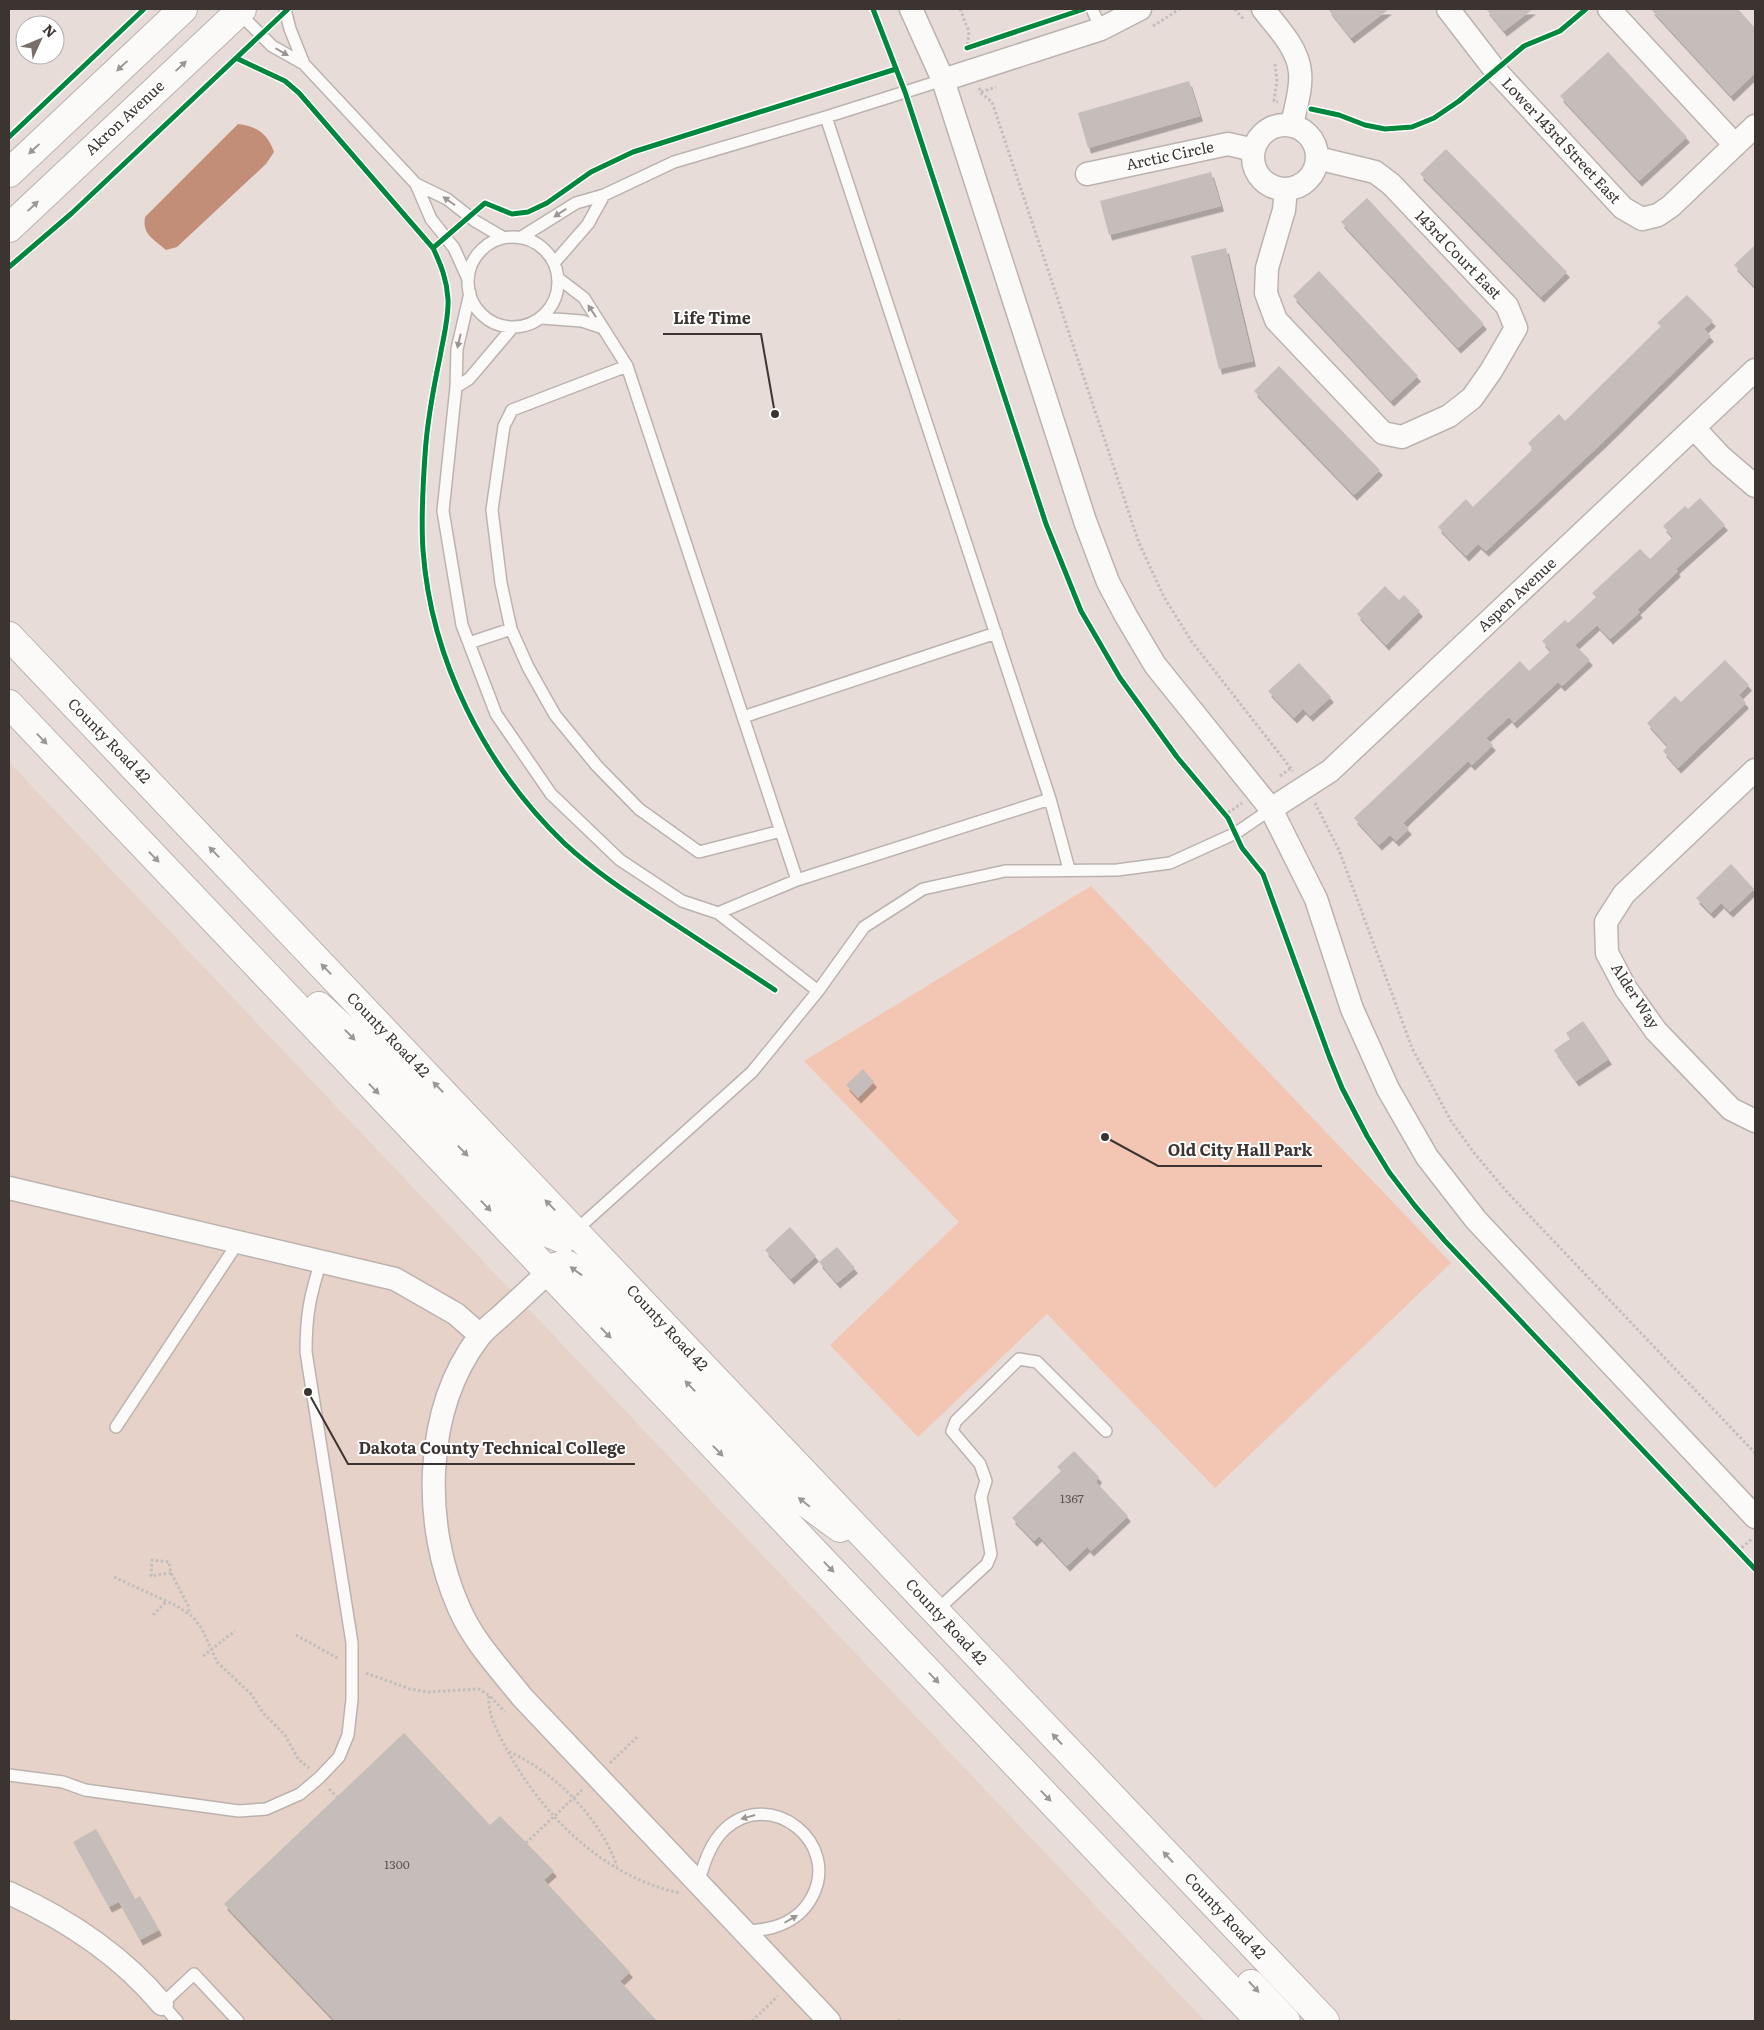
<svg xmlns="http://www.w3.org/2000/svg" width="1764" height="2030" viewBox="0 0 1764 2030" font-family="Literata,serif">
<defs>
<filter id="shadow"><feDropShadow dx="3" dy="5.5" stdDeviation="0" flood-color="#0004"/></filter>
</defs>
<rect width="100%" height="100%" fill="#e7dcd7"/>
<path fill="#e6d2c9" d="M9,762L1205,2021H9Z"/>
<path fill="#f2c6b3" d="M1091,886L1451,1263L1215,1488L1047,1314L918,1437L830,1345L959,1222L804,1061Z"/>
<path fill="#c38e77" d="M238,124C257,126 268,134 274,152L266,164L177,247L166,250C154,239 142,235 145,217Z"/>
<path fill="#c5bdb9" filter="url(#shadow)" d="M1328,9H1389L1351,38Z
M1486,9H1533L1504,31Z
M1651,9H1738L1755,28V73L1731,96Z
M1608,52L1687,137L1639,181L1560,96Z
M1189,81L1200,116L1088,148L1078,113Z
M1446,149L1567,272L1541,297L1420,174Z
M1211,172L1221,206L1109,235L1100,201Z
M1367,198L1484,324L1458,348L1341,222Z
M1755,245V287L1734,265Z
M1226,248L1253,361L1219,369L1191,256Z
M1319,271L1418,376L1391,401L1293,296Z
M1687,295L1713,321L1704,329L1711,336L1602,443L1486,551L1478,544L1466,556L1438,527L1466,499L1473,507L1533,449L1528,443L1559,414L1565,421L1661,326L1657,323Z
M1279,366L1380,470L1354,495L1254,391Z
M1700,498L1725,525L1676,569L1678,571L1637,610L1640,612L1610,639L1597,625L1575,645L1590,660L1562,686L1558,682L1514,723L1509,717L1486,738L1493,745L1472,765L1468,761L1403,823L1409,829L1396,841L1390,835L1379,845L1354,818L1520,661L1529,671L1551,651L1542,641L1565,620L1568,623L1596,597L1592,593L1640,549L1650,559L1673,537L1663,526L1685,506L1688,509Z
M1385,586L1399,600L1404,595L1420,611L1386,645L1357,614Z
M1725,660L1749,685L1739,695L1746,703L1678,768L1663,751L1668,746L1647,723L1675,696L1681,702Z
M1299,663L1331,697L1310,716L1303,709L1294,718L1268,691Z
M1731,864L1754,889L1730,912L1721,903L1711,913L1696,898Z
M1583,1021L1609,1059L1576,1081L1554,1050L1570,1039L1566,1033Z
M863,1069L874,1082L858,1098L846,1085Z
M790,1227L816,1256L791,1279L765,1250Z
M837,1247L855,1268L837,1283L819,1262Z
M1074,1451L1099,1477L1096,1482L1128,1516L1091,1551L1087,1547L1067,1566L1039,1536L1034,1541L1012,1518L1061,1471L1057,1467Z
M404,1733L490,1825L500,1816L554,1871L544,1880L630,1972L620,1981L657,2021H335L224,1904Z
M96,1829L135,1899L140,1896L159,1930L140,1940L119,1902L109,1907L73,1842Z"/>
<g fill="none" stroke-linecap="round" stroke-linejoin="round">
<defs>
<path id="lane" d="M285,9L290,29L304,64
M1092,9L1101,29
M238,12L272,46L304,64L416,184
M826,117L1050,799L1069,869
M468 282a45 45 0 1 1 90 0a45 45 0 1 1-90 0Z
M520,238L576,203L604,195L674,162L826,117L943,80
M554,263L588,224L604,195
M468,279L454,248L431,219L416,184L447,199L475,221L504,238
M470,293L457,349L456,387L469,379L513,327
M541,318L582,321L603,328L584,298L558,278
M603,328L627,366L797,880L1050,799
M627,366L512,410L504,426L492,510L501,583L511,629L528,667L555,715L597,766L639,809L699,852L781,831
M456,387L443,511L462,625L496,714L551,794L620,860L682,901L718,913L797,880
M469,643L511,629
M743,717L996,633
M718,913L818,991
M575,1231L752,1072L818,991L864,927L923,889L1005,871L1117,870L1170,863L1236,833L1271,809
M116,1427L239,1241
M936,1611L987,1564L991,1554L981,1497L986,1481L980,1464L952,1431L956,1421L1019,1359L1037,1362L1106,1431
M9,1775L63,1782L85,1790L239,1811L266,1809L300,1794L319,1778L339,1757L348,1735L352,1699V1643L306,1352C306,1314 310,1296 321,1261
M698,1883C704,1864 710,1843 725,1829C771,1787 841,1843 812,1897C804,1912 791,1922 774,1927C765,1930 754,1930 744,1932
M177,2021L162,2004L194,1974L238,2021"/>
<path id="street" d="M911,9L943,80L1085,521L1108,582L1126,616L1155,665L1271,809L1316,899L1352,1009L1388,1089L1427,1157L1476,1220L1755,1517
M1263,9C1277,27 1298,48 1300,72C1302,89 1295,108 1292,125
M1448,9L1495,70L1623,208L1642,219L1658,215L1671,206L1755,126
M1609,9L1735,145
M943,80L1101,29L1140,9
M1253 157a32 32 0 1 1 64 0a32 32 0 1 1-64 0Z
M1087,174L1228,144L1254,150
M1286,189L1284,210L1267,268L1266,293L1276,320L1383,433L1402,437L1449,416L1472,398L1491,371L1516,328L1507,306L1391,184L1375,172L1317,158
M1694,428L1720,456L1755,486
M1755,770L1624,894L1606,922L1607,953L1626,989L1656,1031L1731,1109L1755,1121
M1271,809L1330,771L1755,370
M9,1188L395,1279L456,1314L480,1335
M548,1272C533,1287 517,1301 501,1316C494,1322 485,1329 479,1337C423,1411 422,1525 459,1608C473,1641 500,1669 522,1697L829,2021
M9,1893C66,1919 121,1955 162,2004"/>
<path id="secondary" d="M9,173L183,9
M9,228L242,9"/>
<path id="highway" d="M9,636L1325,2021
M9,704L1260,2021
M319,1006L346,1031L529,1219L543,1231L563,1239L575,1231
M548,1272L555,1267L566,1264L580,1274L639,1332L791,1492L840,1528
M1251,1984L1286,2021"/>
</defs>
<use href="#lane" stroke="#bcb3af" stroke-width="14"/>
<use href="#street" stroke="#bcb3af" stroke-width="25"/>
<use href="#secondary" stroke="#bcb3af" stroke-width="30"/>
<use href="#highway" stroke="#bcb3af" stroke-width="30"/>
<path stroke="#c2bebd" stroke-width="3" stroke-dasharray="2.5 2.5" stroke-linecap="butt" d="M960,9L969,32L967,51
M1235,9L1244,20
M1153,26L1180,9
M1275,64L1277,79L1274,101L1278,102
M979,88L982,94L992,102L1139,543L1164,597L1192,642L1293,771
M981,92L996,87
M1280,776L1291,768
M1315,803L1339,850L1412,1048L1451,1121L1475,1154L1507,1192L1755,1453
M1223,813L1231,811L1242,803
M1738,1551L1753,1538
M171,1573L151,1576L152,1560L169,1562L171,1573L189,1607V1613
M114,1577L177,1606L193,1617L202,1629L217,1662L252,1695L263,1713L285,1735L298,1759L309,1768
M153,1615L167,1601
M296,1635L339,1659
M203,1656L235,1631
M366,1673L410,1689L428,1692L479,1689L490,1696L505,1712
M489,1696C487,1714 499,1735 507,1750C543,1816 604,1877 680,1893
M509,1752C554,1771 601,1819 617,1866
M610,1763L637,1737
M329,1789L337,1797
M526,1843L582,1790
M752,2021L778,1996
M898,2021L902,2018"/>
<use href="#lane" stroke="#fbfaf9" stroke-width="11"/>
<use href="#street" stroke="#fbfaf9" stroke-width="22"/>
<use href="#secondary" stroke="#fbfaf9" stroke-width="28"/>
<use href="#highway" stroke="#fbfaf9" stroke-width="28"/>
<defs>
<path id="cycleway" d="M873,9L905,92L1046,524L1081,611L1120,678L1177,757L1228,818L1242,848L1263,874L1329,1056L1342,1088L1367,1136L1389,1172L1415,1206L1445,1241L1755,1569
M967,48L1084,9
M236,58L285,81L299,93L433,248C441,265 447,280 448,299C449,318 443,339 440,357C433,390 427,422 425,455C423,484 421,521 423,550C431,660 485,767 564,843C593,870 626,892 658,913C697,939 736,964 775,990
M1311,109L1339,115L1365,125L1385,129L1412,127L1434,118L1459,101L1524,46L1560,31L1586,9
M9,137L144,9
M433,248L485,203L512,214L528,212L547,203L591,172L633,152L896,69
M9,267L72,213L288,9"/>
</defs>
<use href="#cycleway" stroke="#fff" stroke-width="8"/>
<use href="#cycleway" stroke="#00873e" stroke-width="5"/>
</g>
<defs><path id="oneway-solid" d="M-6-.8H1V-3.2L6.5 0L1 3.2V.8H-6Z" transform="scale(1.25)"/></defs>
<g fill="#9c9795">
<use href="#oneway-solid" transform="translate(282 52) rotate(30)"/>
<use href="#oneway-solid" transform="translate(122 66) rotate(137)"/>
<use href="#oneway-solid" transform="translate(181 66) rotate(-43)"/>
<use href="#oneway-solid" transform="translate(34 149) rotate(137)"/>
<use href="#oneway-solid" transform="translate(449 201) rotate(-145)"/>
<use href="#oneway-solid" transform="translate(33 206) rotate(-43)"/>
<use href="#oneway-solid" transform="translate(560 213) rotate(147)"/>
<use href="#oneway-solid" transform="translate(592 311) rotate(-124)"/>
<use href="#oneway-solid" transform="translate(459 341) rotate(103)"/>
<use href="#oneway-solid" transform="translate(42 739) rotate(46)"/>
<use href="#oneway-solid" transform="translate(214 852) rotate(-134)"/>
<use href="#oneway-solid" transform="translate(154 857) rotate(46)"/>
<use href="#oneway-solid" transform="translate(326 969) rotate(-134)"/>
<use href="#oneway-solid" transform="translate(350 1035) rotate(46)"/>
<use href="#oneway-solid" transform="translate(438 1087) rotate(-134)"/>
<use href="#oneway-solid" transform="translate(374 1089) rotate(46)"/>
<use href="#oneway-solid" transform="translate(463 1151) rotate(46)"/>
<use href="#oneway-solid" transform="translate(550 1205) rotate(-134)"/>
<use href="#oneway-solid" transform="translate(486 1206) rotate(46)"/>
<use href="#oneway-solid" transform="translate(576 1271) rotate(-144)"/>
<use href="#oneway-solid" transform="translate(606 1333) rotate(46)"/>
<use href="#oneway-solid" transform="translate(690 1386) rotate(-134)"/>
<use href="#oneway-solid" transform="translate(718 1451) rotate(46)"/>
<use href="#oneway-solid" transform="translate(804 1502) rotate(-141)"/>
<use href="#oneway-solid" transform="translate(829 1567) rotate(46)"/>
<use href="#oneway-solid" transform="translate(934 1678) rotate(46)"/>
<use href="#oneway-solid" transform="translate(1057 1739) rotate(-133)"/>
<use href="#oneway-solid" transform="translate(1046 1796) rotate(46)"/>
<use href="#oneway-solid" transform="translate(748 1817) rotate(164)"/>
<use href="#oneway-solid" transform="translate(1168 1857) rotate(-133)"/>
<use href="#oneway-solid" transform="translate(791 1919) rotate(-30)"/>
<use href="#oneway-solid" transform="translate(1254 1987) rotate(47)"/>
</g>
<g text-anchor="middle" stroke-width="4" stroke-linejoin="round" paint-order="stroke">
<g font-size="12" fill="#5e5653">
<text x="1072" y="1503">1367</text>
<text x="397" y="1869">1300</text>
</g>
<g font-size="15" fill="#3c3431" stroke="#fff">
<text transform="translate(125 118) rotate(-43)" y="5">Akron Avenue</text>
<text transform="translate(1561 141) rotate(47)" y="5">Lower 143rd Street East</text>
<text transform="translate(1170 156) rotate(-12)" y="5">Arctic Circle</text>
<text transform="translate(1458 255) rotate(46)" y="5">143rd Court East</text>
<text transform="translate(1517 595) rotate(-43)" y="5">Aspen Avenue</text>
<text transform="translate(109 741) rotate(46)" y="5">County Road 42</text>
<text transform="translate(1635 996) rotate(57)" y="5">Alder Way</text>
<text transform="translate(388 1035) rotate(46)" y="5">County Road 42</text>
<text transform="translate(667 1328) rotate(47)" y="5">County Road 42</text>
<text transform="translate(946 1622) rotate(47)" y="5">County Road 42</text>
<text transform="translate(1225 1916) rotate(47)" y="5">County Road 42</text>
</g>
</g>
<path fill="none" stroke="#3c3431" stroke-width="2" d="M775 414L761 334H663M1105 1137L1158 1166H1322M308 1392L348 1464H635"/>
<g fill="#3c3431" stroke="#fff" stroke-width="2">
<circle cx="775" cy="414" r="5"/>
<circle cx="1105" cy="1137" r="5"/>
<circle cx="308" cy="1392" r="5"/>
</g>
<g font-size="16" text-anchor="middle" font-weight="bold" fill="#3c3431" stroke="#fff" stroke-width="4" stroke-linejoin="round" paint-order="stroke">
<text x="712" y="324">Life Time</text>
<text x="1240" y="1156">Old City Hall Park</text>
<text x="492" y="1454">Dakota County Technical College</text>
</g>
<rect width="1764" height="2030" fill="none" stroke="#3c3431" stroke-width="20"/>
<g transform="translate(40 40) rotate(46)"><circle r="24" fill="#ffffff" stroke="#b1aead"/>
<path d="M0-4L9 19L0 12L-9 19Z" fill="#786f6b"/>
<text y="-8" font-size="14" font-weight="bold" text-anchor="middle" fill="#3c3431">N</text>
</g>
</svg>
